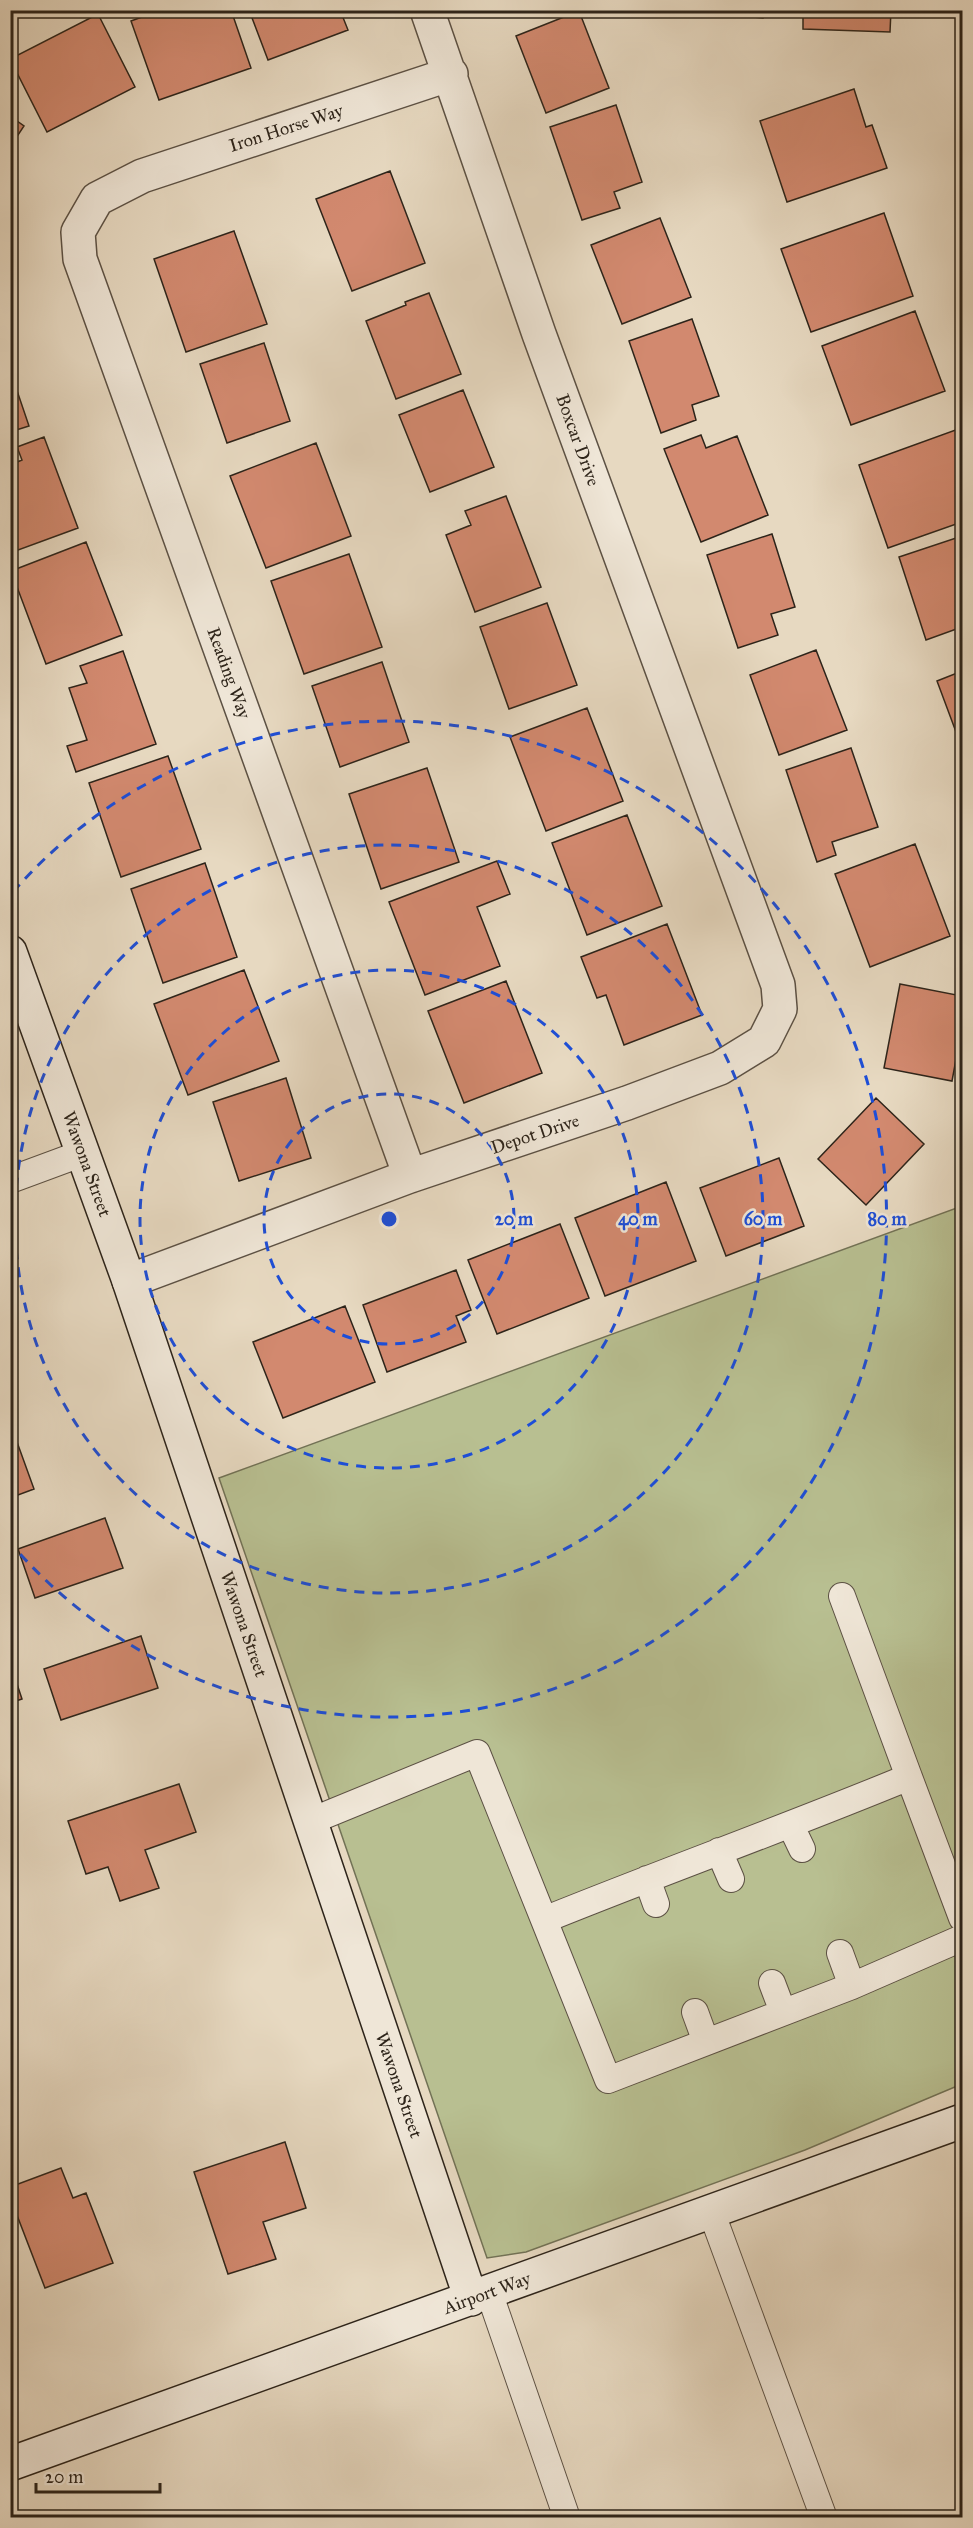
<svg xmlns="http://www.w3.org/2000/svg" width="973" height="2528" viewBox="0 0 973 2528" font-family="'IM FELL Great Primer',serif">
<rect width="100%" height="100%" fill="#e7d9c1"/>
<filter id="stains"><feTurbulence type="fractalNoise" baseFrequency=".00333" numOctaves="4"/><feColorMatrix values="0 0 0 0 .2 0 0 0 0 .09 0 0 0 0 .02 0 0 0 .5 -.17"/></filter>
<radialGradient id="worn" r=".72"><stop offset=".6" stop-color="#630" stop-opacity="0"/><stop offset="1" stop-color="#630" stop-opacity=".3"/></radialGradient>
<path fill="#b8bf91" stroke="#727256" stroke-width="1.5" d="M962,1206V2084L805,2150L526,2252L487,2258L219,1478Z"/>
<path fill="#d2896f" stroke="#2d241a" stroke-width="1.5" d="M161,10H231L251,68L159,100L131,21Z
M249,10H340L348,30L268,60Z
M676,10H764L763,18Z
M803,10H891L890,32L803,29Z
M579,11L609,88L546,113L516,36Z
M98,14L135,87L47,132L10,59Z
M854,89L866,127L872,125L887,168L787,202L760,121Z
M616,105L642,182L614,192L620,208L582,220L550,127Z
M10,116L24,126L10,147Z
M390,171L425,263L352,291L316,199Z
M884,213L913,296L811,332L781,249Z
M660,218L691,297L622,324L591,245Z
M234,231L267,324L186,352L154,259Z
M429,293L461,374L396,399L366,321L406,305L405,302Z
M915,311L945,391L851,425L822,346Z
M692,319L719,396L692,405L696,420L661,433L629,341Z
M264,343L290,421L227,443L200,364Z
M10,370L29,426L10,432Z
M463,390L494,467L430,492L399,415Z
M961,428L962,522L888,548L859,465Z
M701,435L706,448L737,436L768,515L701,542L664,449Z
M44,437L78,528L10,553V465L22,460L17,447Z
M316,443L351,536L266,568L230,476Z
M506,496L541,587L475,612L446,535L471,525L465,511Z
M772,534L795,607L771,614L778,635L738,648L707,555Z
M962,536V627L926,640L899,557Z
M86,542L122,635L46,664L11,571Z
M349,554L382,647L304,674L271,581Z
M547,603L577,685L509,709L480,627Z
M816,650L847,730L779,755L750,675Z
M123,651L156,744L76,772L67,746L87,740L69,688L87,683L80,666Z
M382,662L409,742L340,767L312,686Z
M962,671V748L937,681Z
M587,708L623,801L546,831L510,737Z
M851,748L878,827L832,842L836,855L817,862L786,770Z
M168,756L201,849L121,877L89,783Z
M427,768L459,862L381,889L349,794Z
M627,815L662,906L587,935L552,843Z
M915,844L950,936L870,967L835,874Z
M497,861L510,894L477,907L500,966L425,995L389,902Z
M205,863L237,957L163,983L131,889Z
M667,924L702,1015L624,1045L606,995L597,998L581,957Z
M244,970L279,1061L188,1095L154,1004Z
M506,981L542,1073L464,1103L428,1011Z
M900,984L962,996V1027L952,1081L884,1068Z
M286,1078L311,1158L239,1181L213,1102Z
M876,1098L924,1144L866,1205L818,1159Z
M779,1158L804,1226L726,1256L700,1188Z
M666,1182L696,1261L605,1296L575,1218Z
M560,1224L589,1298L497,1334L468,1260Z
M456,1270L471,1310L456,1316L466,1342L387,1372L363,1305Z
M345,1306L375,1382L283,1418L253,1342Z
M17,1442L34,1489L10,1498V1445Z
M105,1518L123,1568L35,1598L18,1549Z
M141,1636L158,1688L61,1720L44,1669Z
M10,1663L22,1699L10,1703Z
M179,1784L196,1832L145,1850L159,1888L120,1901L108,1867L86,1874L68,1821Z
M285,2142L306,2208L263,2222L276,2259L228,2274L194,2172Z
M61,2168L73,2198L86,2193L113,2263L45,2288L10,2197V2187Z"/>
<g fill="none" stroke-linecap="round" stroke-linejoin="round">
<defs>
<path id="lane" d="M10,1180L83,1153
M842,1596L909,1777
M311,1821L477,1753L544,1920C665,1871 788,1827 909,1777L962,1918
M791,1826L802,1849
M719,1851L731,1879
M647,1879L656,1904
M544,1920L608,2080L852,1986L962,1938
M840,1953L852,1986
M772,1983L783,2012
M695,2012L706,2042
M711,2211L824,2518
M489,2292L567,2518"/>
<path id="street" d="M410,1176L80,259L78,232L97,199L142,176L451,74
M129,1281L410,1176L627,1103L720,1068L764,1041L780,1009L778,985L539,334L427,10"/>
<path id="secondary" d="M10,952L129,1281L471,2299
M10,2464L962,2121"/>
</defs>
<use href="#lane" stroke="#5c5144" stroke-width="28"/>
<use href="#street" stroke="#5c5144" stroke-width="36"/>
<use href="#secondary" stroke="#2d241a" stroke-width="36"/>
<use href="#lane" stroke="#efe6d7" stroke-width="26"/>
<use href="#street" stroke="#efe6d7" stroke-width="33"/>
<use href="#secondary" stroke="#efe6d7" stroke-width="33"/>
</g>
<g fill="none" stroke="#1d4ed8" stroke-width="3" stroke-dasharray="10 8">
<circle cx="389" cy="1219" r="125"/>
<circle cx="389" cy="1219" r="249"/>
<circle cx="389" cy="1219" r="374"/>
<path d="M13 892A498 498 0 1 1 13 1546"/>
</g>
<g text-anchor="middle" stroke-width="5" stroke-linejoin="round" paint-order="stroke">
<g font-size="18" fill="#2d241a" stroke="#efe6d7">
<text transform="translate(286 128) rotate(-18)" y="6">Iron Horse Way</text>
<text transform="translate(578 440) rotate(70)" y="6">Boxcar Drive</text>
<text transform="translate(229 673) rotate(70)" y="6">Reading Way</text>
<text transform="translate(535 1134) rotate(-18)" y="6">Depot Drive</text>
<text transform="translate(87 1164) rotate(70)" y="6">Wawona Street</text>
<text transform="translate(244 1624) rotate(71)" y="6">Wawona Street</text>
<text transform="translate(399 2085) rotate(71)" y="6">Wawona Street</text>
<text transform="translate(487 2293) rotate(-20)" y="6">Airport Way</text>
</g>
</g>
<circle cx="389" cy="1219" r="9" fill="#1d4ed8" stroke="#efe6d7" stroke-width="3"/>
<g font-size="18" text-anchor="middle" font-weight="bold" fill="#1d4ed8" stroke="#efe6d7" stroke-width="5" stroke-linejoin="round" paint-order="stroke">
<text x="514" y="1225">20 m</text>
<text x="638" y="1225">40 m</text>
<text x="763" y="1225">60 m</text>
<text x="887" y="1225">80 m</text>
</g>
<rect width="973" height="2528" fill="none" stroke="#e7d9c1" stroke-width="36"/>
<rect x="12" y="12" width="949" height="2504" fill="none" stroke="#2d241a" stroke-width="3"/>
<rect x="18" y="18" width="937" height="2492" fill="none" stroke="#2d241a" stroke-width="1.5"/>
<path d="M36 2483v9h124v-9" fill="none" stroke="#2d241a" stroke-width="3"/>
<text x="45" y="2483" font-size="18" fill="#2d241a" stroke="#efe6d7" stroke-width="4.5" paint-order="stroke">20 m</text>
<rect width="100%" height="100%" filter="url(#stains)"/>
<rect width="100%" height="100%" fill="url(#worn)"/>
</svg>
